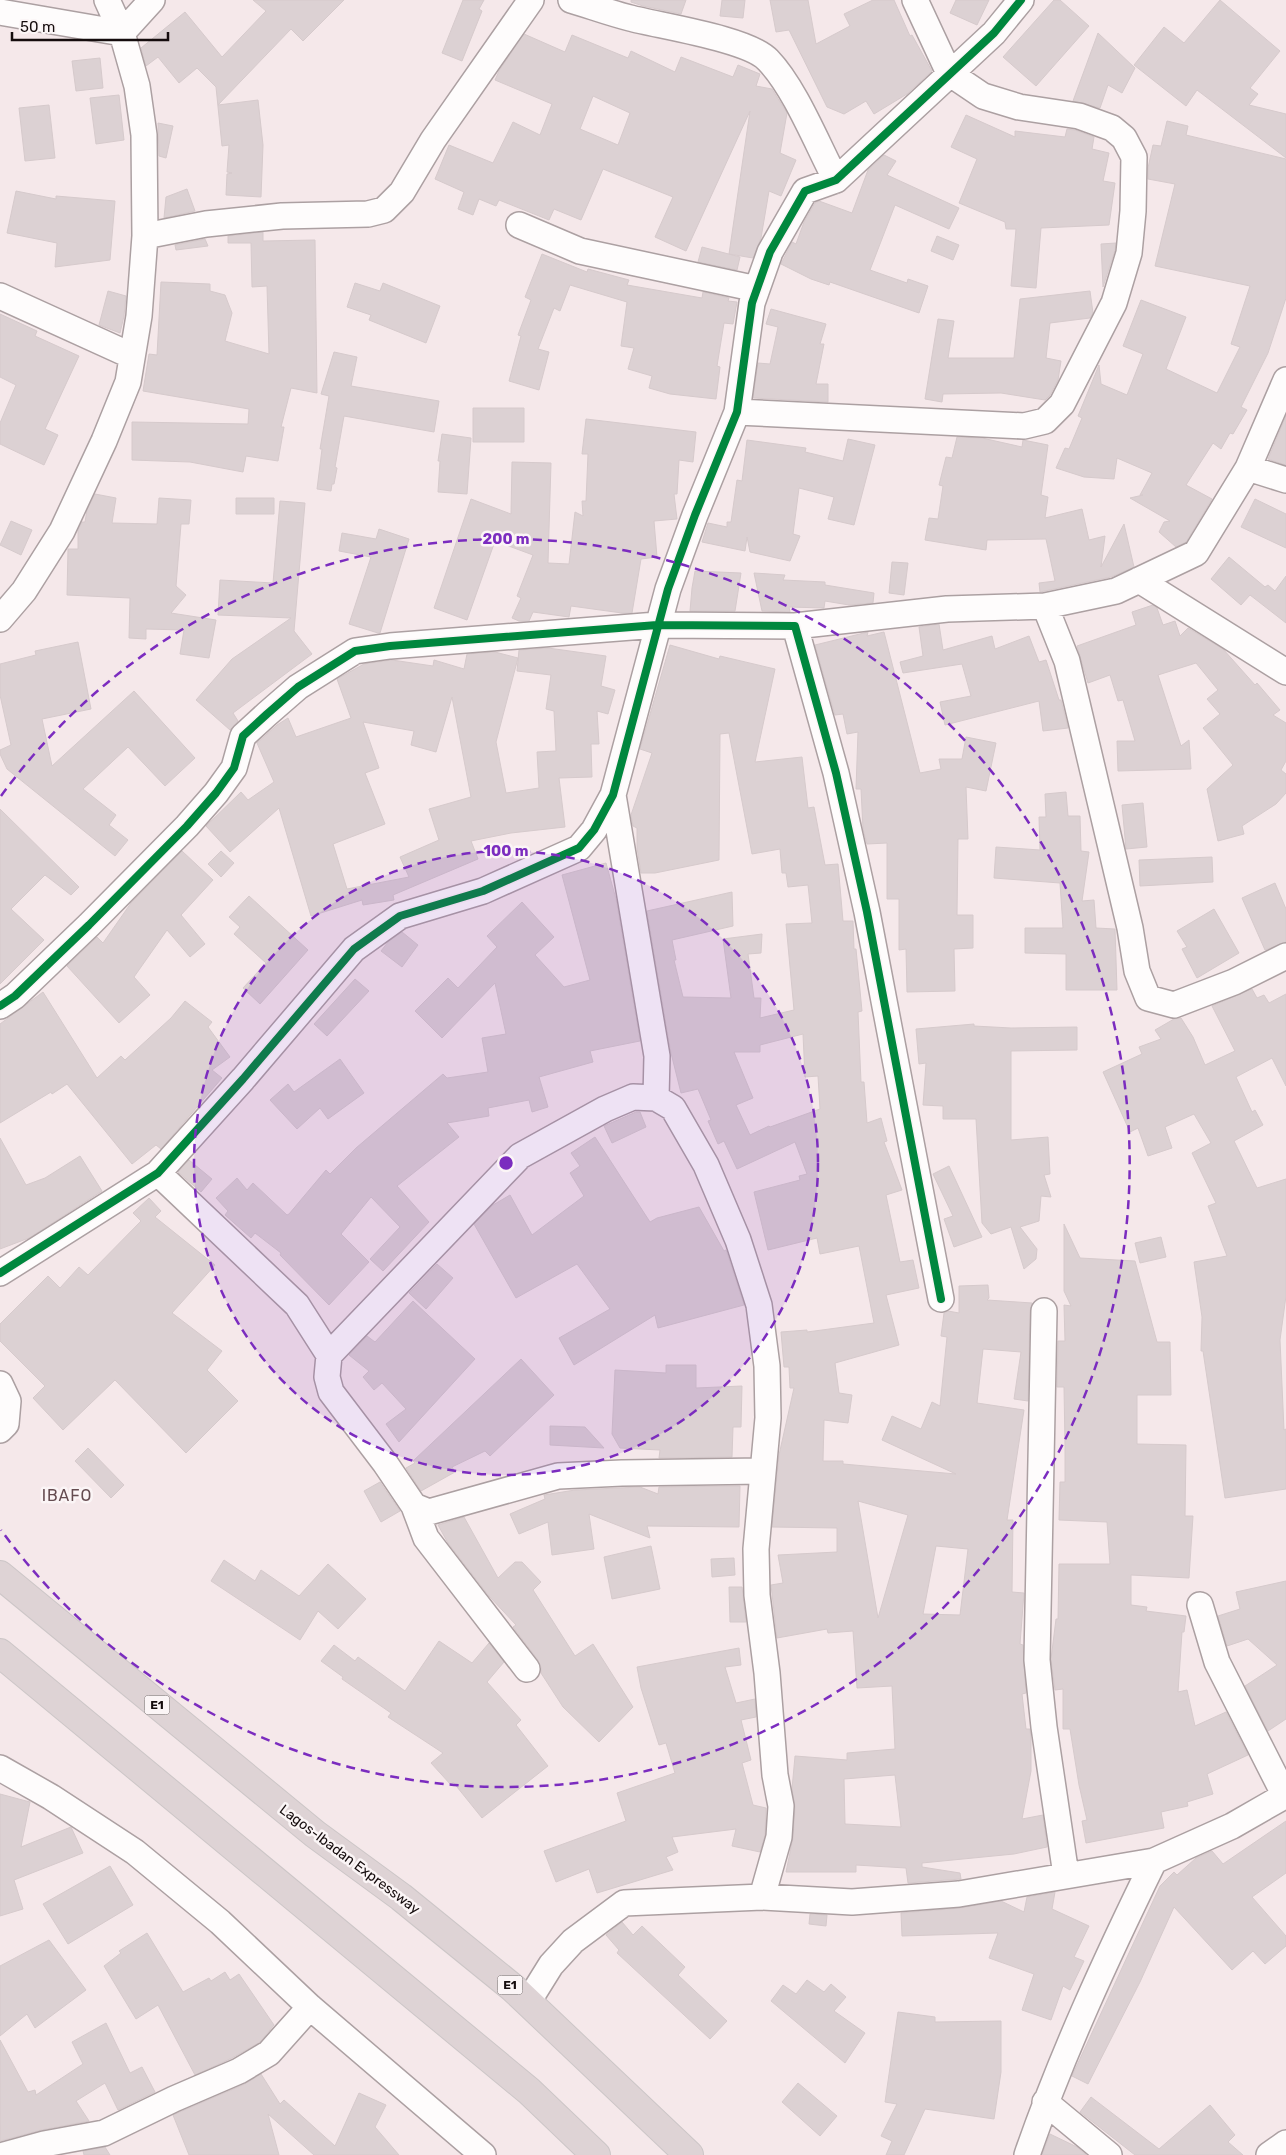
<svg xmlns="http://www.w3.org/2000/svg" width="1286" height="2155" viewBox="0 0 1286 2155" font-family="Rubik,sans-serif">
<rect width="100%" height="100%" fill="#f5e8ea"/>
<path fill="#dcd1d3" stroke="#d6cacc" fill-rule="evenodd" d="M253,0H344L303,41L291,29L218,105L258,100L263,145L261,197L226,195L227,174L232,173L227,172L229,145L222,146L216,87L197,68L179,83L158,57L146,66L141,48L185,12L222,57L266,11Z
M463,0H484L479,9L482,11L462,61L442,53Z
M631,0H686L681,14L643,6L631,2Z
M722,0H745L743,18L720,16Z
M770,0H808L816,44L850,26L844,14L873,0H894L910,36L912,35L932,71L907,94L874,114L866,101L844,114L827,107L789,30L776,32Z
M956,0H989L977,25L950,13Z
M1054,0H1060L1089,26L1036,86L1003,57Z
M1220,0L1280,51L1250,88L1258,94L1249,105L1286,114V158L1197,90L1186,106L1134,65L1164,27L1184,43Z
M1098,33L1135,68L1122,93L1108,85L1100,108L1073,101Z
M524,34L565,52L572,35L628,58L631,51L675,72L681,57L733,77L738,65L760,74L756,86L772,89L787,113L780,153L796,160L781,196L769,191L761,238L753,258L729,254L750,111L686,251L655,237L673,197L603,169L581,220L554,209L549,220L499,200L496,206L479,199L473,215L458,209L464,192L435,179L449,145L493,163L513,122L540,135L552,104L495,80L499,71ZM593,96L630,113L618,145L580,129Z
M100,58L103,88L76,91L72,61Z
M119,95L124,140L96,144L90,98Z
M49,105L55,158L25,161L19,108Z
M966,115L1015,137V131L1065,137L1067,129L1075,130L1094,137L1092,149L1109,153L1103,181L1115,183L1109,225L1041,228L1036,288L1011,286L1016,229H1006L1005,222L959,203L977,159L951,147Z
M1167,121L1188,126L1186,135L1286,159V298L1268,353L1241,407L1247,410L1233,434L1230,433L1221,449L1213,443L1186,485L1212,499L1186,542L1176,547L1159,532L1164,522L1170,521L1130,498L1143,495H1140L1152,473L1117,458L1114,479L1084,477L1056,468L1065,448L1069,449L1082,418L1078,416L1099,365L1101,384L1127,395L1143,354L1123,346L1141,300L1186,317L1166,369L1217,393L1240,347L1231,344L1250,286L1155,266L1175,184L1148,179V168L1153,145L1161,146Z
M158,123L173,126L166,158L159,156Z
M884,155L896,161L887,175L959,208L949,229L895,205L870,270L907,283L908,279L928,286L919,313L830,282L829,285L811,279L781,264L792,242L796,244L804,222L815,203L819,201L852,213L868,170Z
M187,189L195,211L164,218L166,197Z
M16,191L56,199V196L115,201L110,260L55,267L57,243L7,233Z
M263,232V241L315,240L317,393L291,388L281,427H284L278,461L246,456L243,472L190,462L132,460V422L248,424L249,409L143,391L149,354L157,355L161,282L210,284V291L225,295L232,313L225,341L269,354L267,286L252,287L251,243H228V236Z
M937,236L959,245L953,260L931,251Z
M205,239L208,246L176,250L175,245Z
M1116,243L1115,250L1103,287L1101,244Z
M702,247L740,257L737,270L698,262Z
M542,254L587,272L588,269L629,280L627,285L702,298L703,292L729,298L728,301L737,302L733,324L724,323L717,366L720,367L716,399L670,394L649,388L652,376L628,369L634,348L621,346L627,302L570,285L560,311L554,308L538,349L549,352L539,390L509,381L521,336L518,335L531,300L525,297Z
M355,283L380,291L383,283L440,306L426,343L369,320L371,315L347,307Z
M108,291L126,296L124,316L120,333L99,325Z
M1090,291L1093,313L1090,318L1050,323L1046,358L1061,361L1058,380L1050,395L1045,400L1001,393L943,394L942,402L925,399L938,319L954,321L948,358H1014L1020,299Z
M771,309L826,324L820,344H824L816,384H828V402L753,398L758,363L770,364L778,327L766,324Z
M0,314L37,331L35,336L79,356L45,429L58,435L44,465L0,444V423L16,385L0,377Z
M334,352L357,357L351,386L439,401L434,432L344,416L335,467L337,468L334,484H332L331,491L317,489L322,449H320L329,396L321,394Z
M473,408H524V442H473Z
M1286,416V465L1268,459Z
M586,419L696,432L693,462L679,460L677,494H674L677,519L654,521L657,557L641,559L632,613H622L571,606L569,617L533,612L529,621H519L512,618L521,598L517,596L533,555L495,541L467,620L434,608L471,499L511,514L512,462L551,463L548,563L569,564L575,512L583,516L582,501H586L588,454H582Z
M442,434L471,438L467,494L438,492L440,461H438Z
M957,437L982,438L1022,447L1023,440L1048,445L1041,495L1048,497L1045,518L1082,509L1089,540L1105,536L1101,567L1124,524L1134,567L1111,577L1040,592L1039,583L1055,581L1046,539L987,540L986,550L925,540L929,518L938,519L943,486L939,485L946,457L952,458Z
M848,439L875,445L854,525L828,519L834,497L799,488L793,534L800,536L790,561L750,552L747,537L745,551L702,542L708,523L727,527V522H731L737,480L742,481L747,440L806,448L805,452L843,461Z
M95,494L116,498L112,523L157,524L159,498L191,500L189,524H181L176,586L186,595L171,613L216,620L209,658L180,654L184,630L146,629V639L129,638L130,598L67,595L68,549H78V530L82,522H85L87,510Z
M236,498H274V514H236Z
M1255,499L1286,514V548L1241,527Z
M280,501L305,503L294,631L312,654L233,713L238,721L230,730L196,700L232,659L291,618L218,615L220,580L273,583Z
M11,521L32,530L21,555L0,545Z
M379,529L409,539L380,633H378L349,624L371,557L339,551L342,533L376,539Z
M1229,557L1265,587L1268,585L1275,591L1286,576V623L1250,595L1241,605L1211,579Z
M892,562L908,563L904,595L889,593Z
M695,571L741,573L735,611H690L692,588Z
M754,573L785,575L783,580L825,582V585L874,593L873,603L849,605L825,601L824,608L789,607L790,612L762,611Z
M1153,605L1157,608L1163,625L1175,621L1180,636L1188,628L1223,649L1255,685L1257,683L1280,710L1273,715L1286,723V761L1281,770L1286,774V793L1276,804L1242,826L1244,834L1218,841L1207,789L1233,765L1203,728L1220,714L1207,699L1218,690L1196,663L1158,675L1181,746L1189,740L1191,769L1118,771L1117,741H1135L1123,700L1118,701L1110,675L1088,683L1077,646L1136,625L1132,612Z
M939,624L943,650L992,636L995,649L1029,636L1039,662L1046,660L1059,700H1061L1068,728L1043,731L1039,701L945,725L940,702L971,696L962,664L903,673L900,662L923,656L919,627Z
M868,632L867,636L884,632L920,773L941,769L939,759H962L966,737L996,743L986,791L966,787L968,839H958L957,915H973V948L954,949L955,991L907,992L906,949L899,950V899H887V843L867,844L863,829L861,789H856L858,732L847,734L843,714L835,715L815,645Z
M78,642L91,709L42,719L52,766L134,691L195,758L165,786L128,747L83,789L116,815L109,825L128,840L115,856L7,769L0,754V750L11,745L0,695V664L36,655L35,651Z
M670,645L719,659L720,656L775,669L755,762L802,757L808,808L814,807L825,865L838,864L843,921H853L854,949H856L862,1011L858,1012L861,1082H864L867,1123L881,1118L887,1141L884,1142L902,1190L886,1195L900,1262L913,1260L919,1288L886,1295L899,1345L835,1363L839,1393L852,1395L848,1423L824,1420L823,1461H843V1464L956,1474L882,1440L892,1416L921,1429L932,1402L940,1406L947,1337L941,1336L944,1313L948,1311L959,1313V1286L988,1285L989,1298L987,1300L1032,1303L1030,1311L1028,1401L1014,1399L1021,1352L983,1349L977,1403L1024,1410L1007,1520H1013L1012,1592L1024,1593L1020,1644L1023,1645L1026,1693L1022,1694L1026,1729H1030L1031,1740V1771L1022,1819L1043,1815L1047,1847L1014,1854L922,1863V1867L960,1873L961,1879L908,1883L906,1868L856,1865V1872H786L793,1838L795,1807L792,1789L795,1756L847,1760V1753L895,1749L892,1686L857,1688L853,1631L828,1633L827,1629L777,1638L771,1585L783,1583L778,1555L837,1552V1528L772,1527L779,1455L794,1388H790L789,1367H784L781,1332L807,1330V1332L874,1323L859,1246L820,1254L817,1238L768,1250L754,1192L800,1180L799,1176L807,1174L795,1142L737,1169L724,1141L718,1144L708,1121L711,1120L698,1089L681,1093L671,1053L647,911L732,892L733,926L672,940L676,960H674L683,997L731,998L723,939L762,934L761,953L748,954L754,998H761L760,1018L794,1010L786,924L812,923L808,885L788,887L786,873H782L780,849L752,854L729,733L720,734L719,860L655,873H641L637,848V828L633,826L631,815L652,753L640,749ZM803,1034L805,1077L818,1076L820,1109L770,1127L769,1126L750,1135L736,1105L753,1098L734,1052H760V1045ZM858,1501L908,1515L878,1618ZM936,1546L968,1549L960,1615L923,1614ZM895,1775L901,1827L845,1824L844,1779Z
M548,648L606,656L601,686L615,690L608,714L597,711L599,744H591L592,777L559,778L565,827L511,833L471,841L478,859L393,895L394,900L363,905L362,900L311,916L279,808L230,852L206,826L241,792L248,800L274,782L257,743L277,725L288,718L296,737L351,718L337,679L364,664L392,660L433,666L434,660L464,669L467,654L495,652L518,658L496,742L506,793L539,788L537,752L556,751L554,711L546,709L551,675L517,671L519,650ZM452,697L471,797L429,809L439,840L400,857L409,877L347,889L333,844L385,824L365,773L379,768L363,722L414,731L411,745L436,752Z
M1066,792L1068,816H1080L1081,851L1089,852L1082,901L1094,900L1096,928L1115,929L1117,990H1066V954L1025,953V928H1063L1060,883L994,878L996,847L1040,850L1039,817H1046L1045,794Z
M1143,803L1147,847L1126,849L1122,805Z
M0,809L79,887L71,895L45,875L11,909L44,940L0,984Z
M182,851L213,880L181,915L205,944L190,957L167,930L134,977L150,995L119,1023L67,966L97,937L103,943L131,903Z
M221,851L234,863L221,877L208,864Z
M1212,857L1213,882L1140,886L1139,860Z
M606,863L616,899L640,1041L590,1051L593,1062L539,1077L548,1107L532,1112L529,1100L488,1108L489,1116L447,1123L459,1137L397,1186L429,1222L383,1271L370,1259L400,1227L371,1197L341,1234L369,1262L329,1305L280,1255L281,1253L255,1233L251,1238L225,1215L228,1211L216,1198L237,1178L247,1190L253,1183L287,1215L289,1214L326,1170L330,1174L356,1148L443,1074L447,1078L488,1072L482,1038L506,1034L495,983L442,1038L415,1011L448,978L458,988L497,947L487,936L522,902L554,937L535,955L564,987L590,980L562,875Z
M1275,883L1286,909V942L1265,950L1242,898Z
M249,896L308,950L260,1004L243,988L266,963L234,934L240,927L229,917Z
M1214,909L1239,953L1197,978L1182,949L1187,947L1177,931Z
M402,932L418,945L402,967L381,951L388,942Z
M355,979L369,991L327,1036L314,1024Z
M1252,989L1257,998L1264,995L1269,1003L1286,994V1086L1272,1058L1236,1077L1252,1112L1255,1110L1263,1125L1234,1141L1257,1188L1286,1179V1296L1280,1340L1284,1430L1286,1429V1489L1225,1498L1203,1351H1201L1202,1317L1194,1262L1227,1256L1208,1206L1216,1203L1192,1153L1211,1143L1194,1114L1165,1127L1172,1148L1148,1156L1138,1128L1130,1132L1103,1072L1142,1054L1139,1047L1161,1039L1155,1030L1174,1019L1181,1018L1193,1037L1205,1065L1235,1051L1212,1006Z
M43,992L97,1078L121,1056L125,1060L171,1018L185,1001L212,1022L208,1027L230,1057L212,1070L222,1078L161,1149L156,1145L132,1164L67,1084L52,1094L51,1092L0,1123V1024Z
M974,1024V1026L1011,1028L1077,1027V1050L1011,1051V1140L1048,1137L1050,1174L1044,1175L1051,1197L1041,1196L1039,1221L1020,1227L1037,1249L1036,1259L1024,1269L1011,1227L991,1234L982,1223L976,1119H943V1106L923,1105L926,1063L919,1064L916,1029Z
M340,1059L364,1093L328,1119L320,1108L297,1129L270,1100L288,1084L294,1092Z
M636,1112H640L646,1127L612,1143L604,1126Z
M595,1137L650,1222L657,1218L699,1207L724,1251L726,1250L744,1305L658,1328L655,1315L574,1365L559,1338L610,1309L577,1264L516,1298L474,1224L493,1205L510,1195L532,1235L584,1196L570,1173L580,1166L571,1153Z
M0,1138L26,1185L45,1178L80,1156L102,1191L29,1238L0,1249Z
M189,1160L212,1179L201,1192L178,1172Z
M949,1166L982,1237L954,1247L944,1219L953,1216L933,1174Z
M149,1198L161,1211L155,1217L215,1265L172,1313L222,1351L207,1370L238,1401L186,1453L115,1380L63,1430L33,1398L45,1386L0,1341V1324L48,1276L60,1288L79,1267L88,1275L141,1221L133,1213Z
M1064,1224L1080,1258L1135,1261L1157,1342H1170L1171,1395H1137V1444L1186,1445L1185,1516H1193L1189,1578L1131,1575V1605L1147,1607L1146,1611L1186,1616L1184,1632H1182L1178,1692L1187,1690L1195,1726L1226,1712L1248,1755L1207,1774L1213,1794L1187,1802L1188,1806L1161,1812L1164,1828L1086,1843L1082,1821L1087,1820L1079,1785L1070,1729H1063V1689L1055,1690L1051,1659L1056,1619H1058L1059,1564H1110L1107,1522L1059,1520L1060,1482H1065V1445L1064,1387H1057L1058,1341H1065L1064,1305L1071,1306L1064,1291Z
M1161,1237L1166,1257L1140,1263L1135,1243Z
M437,1264L453,1278L426,1309L409,1293Z
M413,1301L475,1359L399,1442L386,1424L406,1409L382,1383L374,1390L363,1377L369,1371L349,1355L367,1336L375,1342Z
M521,1359L554,1395L490,1456L485,1451L452,1467L455,1472L421,1491L406,1468L415,1463L413,1461Z
M666,1365H696V1388L742,1386L741,1427H733L732,1457L659,1458L660,1450L620,1448L612,1434L615,1370L666,1373Z
M550,1426L585,1427L604,1448L550,1445Z
M88,1448L124,1485L111,1498L75,1461Z
M380,1482L400,1511L381,1522L364,1491Z
M740,1486L739,1527L647,1526L650,1538L589,1514L594,1549L552,1555L548,1522L519,1534L510,1514L545,1499L544,1495L575,1490L640,1487L658,1494L659,1487Z
M464,1517L498,1578L515,1562H522L541,1582L533,1590L575,1656L593,1644L633,1707L599,1742L563,1707L541,1673V1667L538,1660L513,1627L516,1625L489,1596L448,1543L438,1525Z
M651,1546L660,1589L612,1599L604,1557Z
M734,1558L735,1575L712,1577L711,1559Z
M224,1560L255,1581L261,1570L299,1596L328,1564L366,1599L338,1629L318,1611L300,1640L211,1581Z
M1286,1581V1719L1268,1731L1245,1686L1277,1665L1248,1639L1227,1646L1218,1616L1240,1609L1236,1592Z
M729,1587H742L746,1622H730Z
M439,1641L472,1663L489,1643L504,1662L487,1682L521,1720L516,1725L548,1766L482,1818L453,1782L451,1785L431,1763L443,1753L388,1717L391,1713L342,1679L343,1677L321,1661L334,1645L355,1661L358,1657L405,1691Z
M739,1648L741,1665L725,1667L736,1703L755,1699L756,1717L741,1720L751,1760L742,1763L753,1805L766,1808L765,1835L760,1852L732,1846L736,1829L672,1837L678,1852L666,1857L673,1870L597,1893L589,1869L556,1882L544,1851L626,1821L617,1793L675,1773L666,1743L659,1745L641,1688L637,1667Z
M0,1794L30,1802L21,1847L71,1827L83,1853L14,1880L23,1909L0,1916Z
M1286,1821V1873L1252,1897L1286,1936V1946L1265,1964L1253,1951L1232,1970L1174,1907L1140,1982L1088,2084L1072,2076L1160,1886L1174,1872L1177,1875L1196,1858L1212,1851L1223,1864Z
M110,1866L133,1905L68,1944L43,1904Z
M1055,1892L1052,1909L1089,1926L1074,1957L1084,1961L1070,1990L1063,1986L1051,2020L1022,2010L1034,1974L989,1958L998,1933L902,1936L901,1913L960,1908L1001,1901L1024,1912L1027,1897Z
M810,1914L827,1915L826,1926L809,1924Z
M622,1922L633,1935L642,1926L685,1967L678,1975L727,2021L710,2039L617,1953L619,1950L606,1935Z
M147,1933L183,1992L209,1978L211,1981L225,1972L230,1980L239,1974L274,2025L260,2042L232,2058L195,2075L158,2005L136,2019L104,1966L121,1953L119,1951Z
M49,1940L86,1990L35,2028L27,2014L0,2036V1966Z
M807,1980L824,1992L831,1984L846,1997L834,2011L865,2033L845,2063L771,2001L783,1985L796,1994Z
M898,2012L935,2017V2022L1001,2021V2072L994,2119L925,2109L904,2155H886L892,2141L881,2136L897,2104L885,2102Z
M106,2023L130,2073L142,2067L155,2092L118,2110L105,2083L76,2101L89,2121L41,2130L0,2141V2040L28,2092L35,2090L36,2095L83,2064L72,2042Z
M261,2074L280,2104L284,2100L335,2146L359,2093L386,2105L375,2127L399,2155H314L268,2114L279,2155H189L173,2115L245,2084Z
M798,2083L837,2116L820,2136L782,2102Z
M1091,2097L1159,2149L1210,2105L1235,2135L1228,2142L1243,2155H1135L1080,2112Z
M1050,2134L1077,2147L1086,2155H1042Z
M105,2147L110,2155H84L83,2151Z"/>
<g fill="none" stroke-linecap="round" stroke-linejoin="round">
<defs>
<path id="minor" d="M571,0C591,6 610,13 630,18C660,26 749,39 768,60C795,88 817,144 836,180
M0,12L122,33
M122,33L152,0
M519,225L580,251L757,289
M145,236L206,224L282,216L368,214L384,210L402,192L433,140L531,0
M0,296L132,356
M737,412L1024,426L1045,421L1062,404L1114,303L1129,253L1133,211L1134,157L1124,138L1112,128L1079,116L1019,107L983,96L949,73L915,0
M1248,468L1286,480
M1139,580L1286,672
M1045,606L1067,661L1130,928L1137,971L1148,998L1174,1005L1234,982L1286,956
M0,619L24,591L62,531L104,441L128,382L139,316L145,236L144,135L137,86L122,33L107,0
M795,626L947,609L1045,606L1116,591L1196,553L1248,468L1286,380
M613,795L657,1056L656,1098
M0,1006L15,996L89,925L187,826L216,793L234,768L243,736L267,714L298,687L355,651L390,646L657,625L795,626L836,773L867,912L941,1299
M158,1173L297,1305L329,1355L327,1377L331,1392L385,1463L414,1506L429,1512L558,1476L622,1473L763,1471
M0,1273L158,1173L243,1079L354,949L400,916L483,891L579,848L594,830L613,795L668,589L695,515L737,412L752,303L770,252L805,191L836,180L994,33L1021,0
M1044,1311L1037,1660L1044,1727L1066,1875
M329,1355L520,1156L605,1109L633,1097L656,1098L673,1108L706,1165L738,1240L759,1305L767,1366L768,1418L756,1549L757,1595L767,1673L775,1775L781,1806L779,1837L762,1897
M0,1384L8,1401L6,1424L0,1430
M414,1506L426,1538L527,1669
M1200,1605L1217,1662L1285,1796
M0,1768L51,1797L135,1852L220,1922L310,2007L483,2155
M528,2002L551,1965L573,1941L624,1903L762,1897L852,1902L959,1894L1154,1861L1232,1826L1286,1795
M1045,2102L1109,2155
M4,2155L44,2144L104,2133L174,2099L239,2071L269,2053L310,2007
M1027,2155C1062,2054 1107,1957 1154,1861
M1269,2155L1286,2143"/>
<path id="motorway" d="M0,1575L315,1834L401,1897L513,1988L689,2155
M0,1653L529,2091L596,2155"/>
</defs>
<use href="#minor" stroke="#aca0a2" stroke-width="28"/>
<use href="#motorway" stroke="#ccc6c7" stroke-width="30"/>
<use href="#minor" stroke="#fefcfc" stroke-width="25"/>
<use href="#motorway" stroke="#ded3d5" stroke-width="28"/>
<defs>
<path id="cycleway" d="M0,1006L15,996L89,925L187,826L216,793L234,768L243,736L267,714L298,687L355,651L390,646L657,625L795,626L836,773L867,912L941,1299
M0,1273L158,1173L243,1079L354,949L400,916L483,891L579,848L594,830L613,795L668,589L695,515L737,412L752,303L770,252L805,191L836,180L994,33L1021,0"/>
</defs>
<use href="#cycleway" stroke="#fbf5f6" stroke-width="11"/>
<use href="#cycleway" stroke="#00873e" stroke-width="8"/>
</g>
<circle cx="506" cy="1163" r="312" fill="#7b2cbf" fill-opacity=".12"/>
<g fill="none" stroke="#7b2cbf" stroke-width="2.5" stroke-dasharray="9 6">
<circle cx="506" cy="1163" r="312"/>
<path d="M1 796A624 624 0 1 1 1 1530"/>
</g>
<g text-anchor="middle" stroke-width="5" stroke-linejoin="round" paint-order="stroke">
<g fill="#fbf5f6" stroke="#5a5253" stroke-width="1">
<rect x="144.5" y="1695.5" width="25" height="19" rx="4"/>
<rect x="497.5" y="1975.5" width="25" height="19" rx="4"/>
</g>
<g font-size="12" font-weight="bold" fill="#150c0d">
<text x="157" y="1709">E1</text>
<text x="510" y="1989">E1</text>
</g>
<g font-size="14" fill="#150c0d" stroke="#fbf5f6">
<text transform="translate(350 1859) rotate(37)" y="5">Lagos-Ibadan Expressway</text>
</g>
<g font-size="16" letter-spacing="1" fill="#654c50" stroke="#fbf5f6">
<text x="67" y="1501">IBAFO</text>
</g>
</g>
<circle cx="506" cy="1163" r="8" fill="#7b2cbf" stroke="#fbf5f6" stroke-width="2.5"/>
<g font-size="15" text-anchor="middle" font-weight="bold" fill="#7b2cbf" stroke="#fbf5f6" stroke-width="5" stroke-linejoin="round" paint-order="stroke">
<text x="506" y="544">200 m</text>
<text x="506" y="856">100 m</text>
</g>
<path d="M12 32v8h156v-8" fill="none" stroke="#150c0d" stroke-width="2.5"/>
<text x="20" y="32" font-size="15" fill="#150c0d" stroke="#fbf5f6" stroke-width="4" paint-order="stroke">50 m</text>
</svg>
